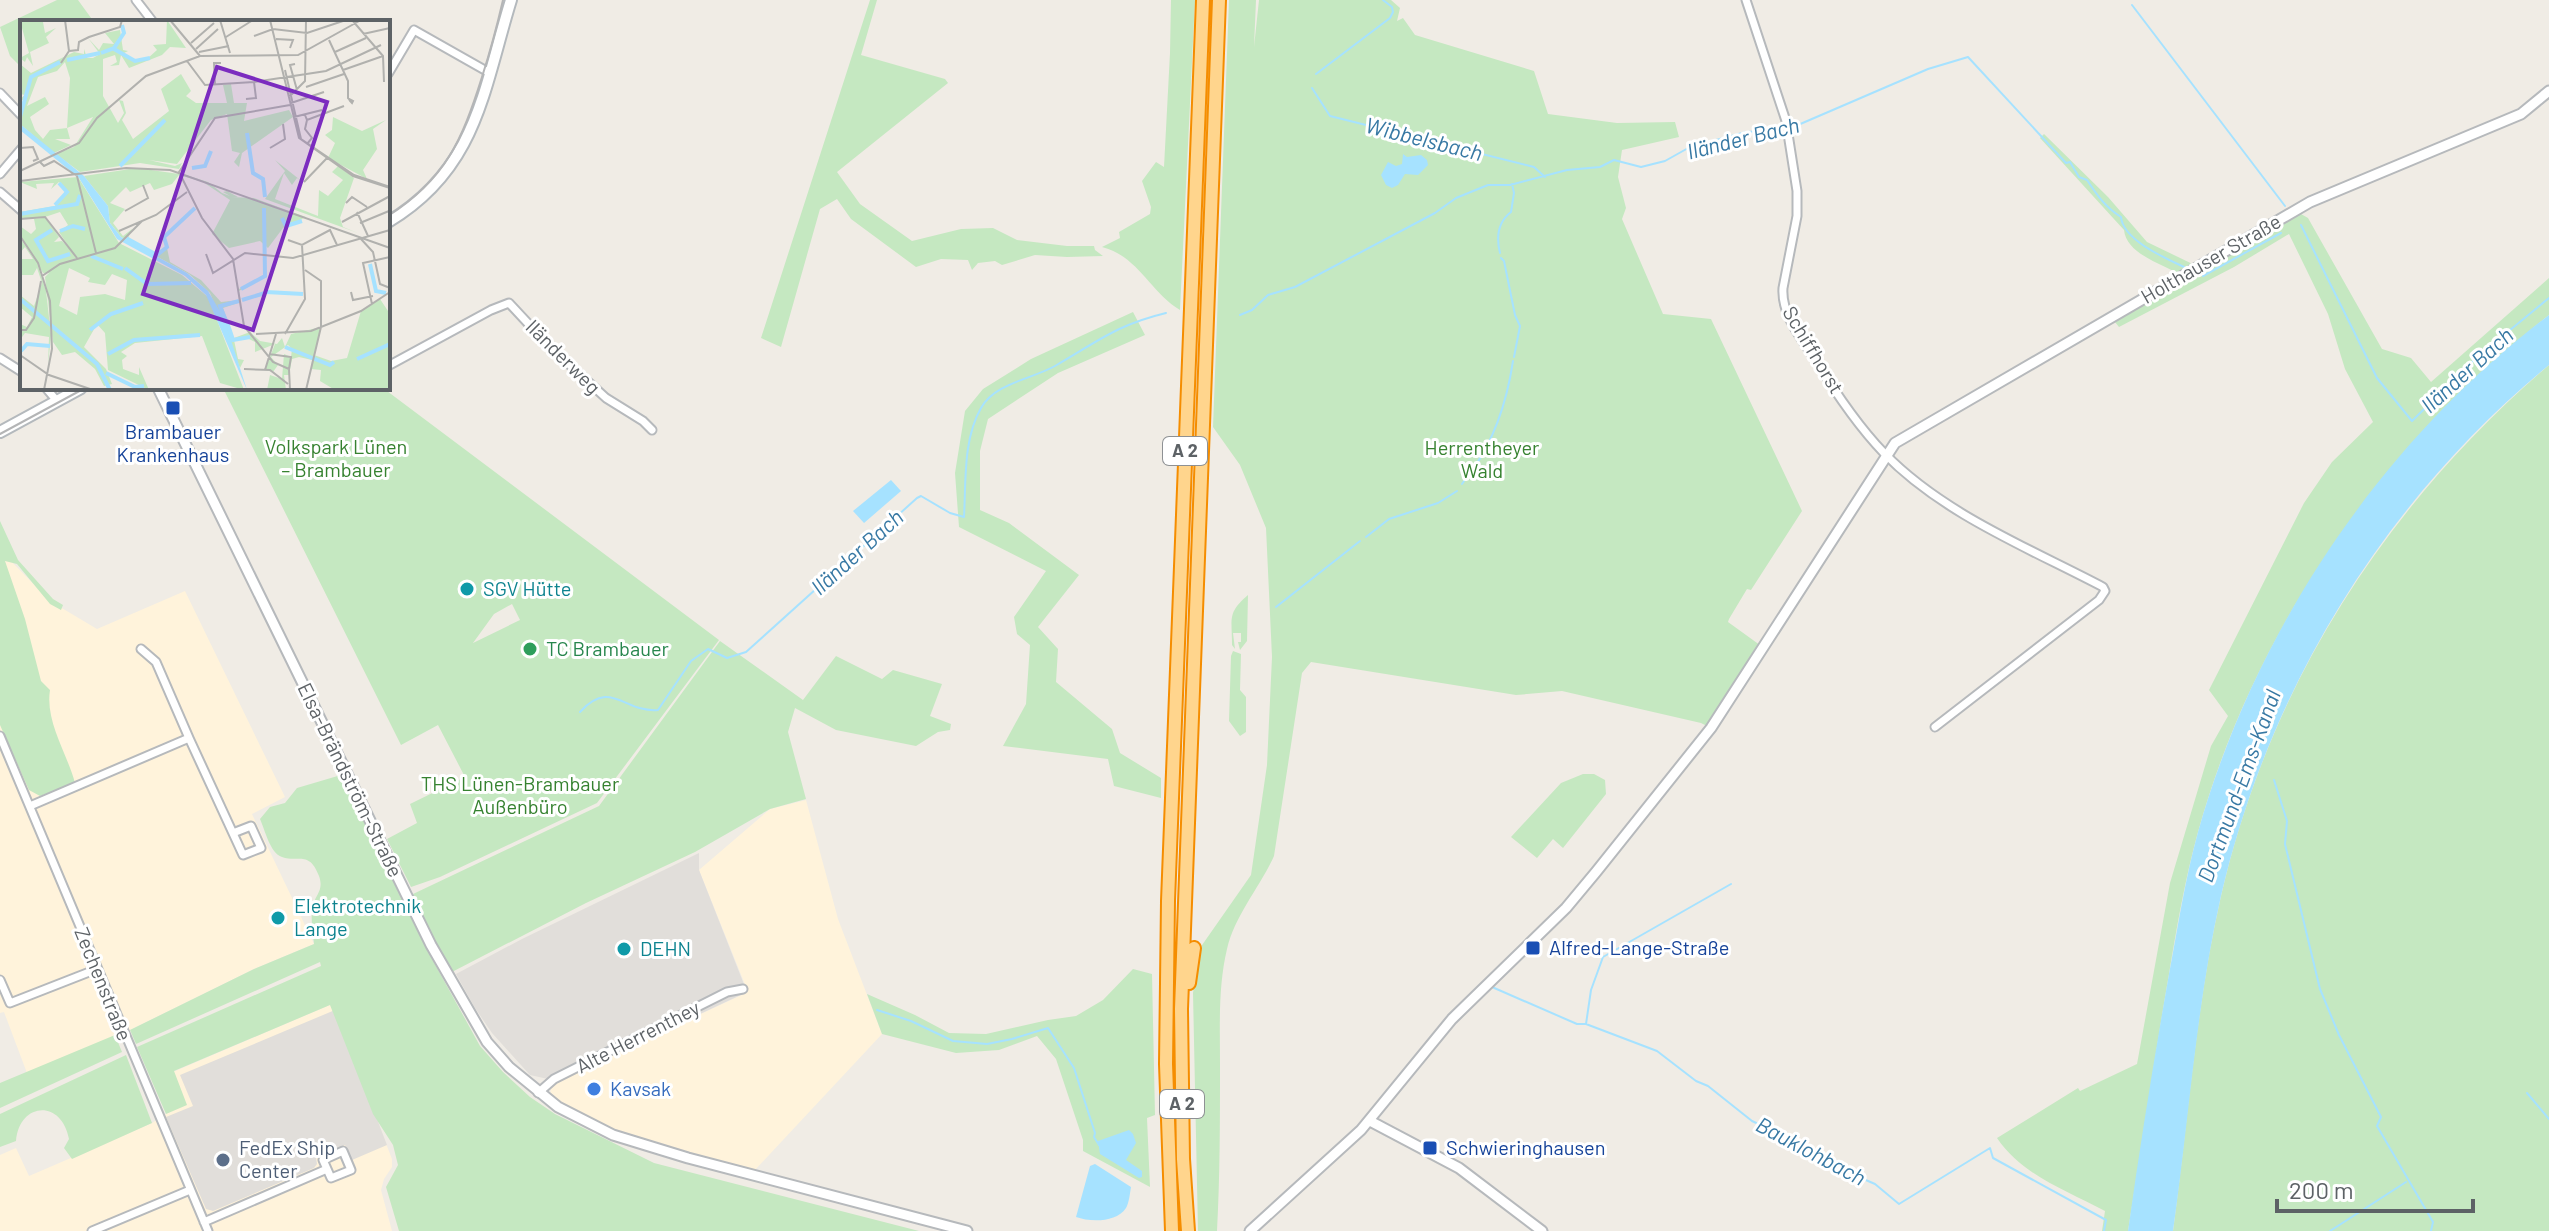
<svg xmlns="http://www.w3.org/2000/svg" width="2549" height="1231" viewBox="0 0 2549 1231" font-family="Barlow,sans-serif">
<rect width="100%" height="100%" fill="#f0ece5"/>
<path fill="#fff3db" d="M0,536L9,559L50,601L97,629L185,591L285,797L252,814L314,944L254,969L130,1030L27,1073L4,1012L0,1013Z
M806,800L838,919L882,1034L754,1171L612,1132L550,1096L551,1087L557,1081L748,992L699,870L770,809Z
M332,1004L392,1159V1167L384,1179L381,1190L392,1231H0V1155L16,1148L29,1176L152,1123L166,1114L173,1072Z"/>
<path fill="#e1deda" d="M699,853V870L747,992L557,1081L530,1075L492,1033L475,1008L456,974L522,939Z
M335,1010L387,1145L352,1160L345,1145L316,1157L317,1164L314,1168L213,1211L206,1209L166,1117L193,1106L180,1075Z"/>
<path fill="#c5e8c1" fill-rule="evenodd" d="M57,0H78L94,22H22V68L10,56L0,27Z
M870,0H877L861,55L945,79L948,83L837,172L860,204L912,241L961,229L993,228L1017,240L1067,246H1094L1095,250L1103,256L1067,257L1035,255L1002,265L995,261L978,263L972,270L968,260L941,259L916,267L851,219L837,199L820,209L781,347L761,338Z
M1171,0H1195L1180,310C1150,292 1138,256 1102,247L1120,238L1119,232L1150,214L1151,207L1142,181L1156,162L1164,167L1170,53Z
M1229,0H1256L1254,47L1259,0H1391L1400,8L1397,21L1403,18L1415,35L1534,71L1548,114L1617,123L1675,122L1679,137L1622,150L1618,177L1626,208L1622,219L1663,314L1711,319L1802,511L1751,590L1747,589L1729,619L1728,622L1764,648L1711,728L1701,723L1562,691L1516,695L1311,662L1302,673L1274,856C1260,887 1235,915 1227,949C1218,987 1220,1026 1220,1065C1220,1121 1220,1176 1217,1231H1198L1193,993L1200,948L1251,875L1267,765L1272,657L1266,528L1240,465L1213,427Z
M2044,134L2108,197L2147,242L2205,270L2294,210L2308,218L2382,349L2411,358L2431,382L2549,278V315C2383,447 2255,627 2198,832C2185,879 2177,926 2169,974C2154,1060 2142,1146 2128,1231H2102L2105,1211C2066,1190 2023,1176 1997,1138L2078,1088L2080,1091L2137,1064L2170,883L2211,746L2228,716L2209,690L2304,503L2332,462L2373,422L2345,369L2328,314L2289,234L2234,267L2119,327L2115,322L2187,279C2169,265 2127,257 2124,230L2040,138Z
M1133,312L1145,335L1058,373L988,419L980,451V510L1009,523L1079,575L1038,627L1058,649L1056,682L1112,729L1120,753L1161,778V798L1114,786L1108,759L1003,746L1026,704L1030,645L1017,634L1014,617L1046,571L959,527L955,473L965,411L983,389L1031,359Z
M2549,365V1231H2173C2188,1120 2196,1005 2221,896C2270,684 2385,506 2549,365Z
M223,388H383L719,640L597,803L440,877L411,887L387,839L417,823L410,804L465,777L438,725L401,745ZM512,604L520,620L473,643L494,614Z
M0,521L18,560L53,599L63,605L61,610L50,604L17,564L5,561L25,619L41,681L50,690C45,722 67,753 75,783L40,796L29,790L0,725Z
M1248,595L1247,641L1240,650L1238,642H1241V633H1233L1235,649L1232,645C1232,618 1227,613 1248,595Z
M720,641L803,700L836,656L882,679L893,670L942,684L930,716L951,724L950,730L938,732L916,746L836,730L795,708L788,732L806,799L770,809L695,852L586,903L450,973L413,894L599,806Z
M1233,651L1241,654L1240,690L1246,697V732L1240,736L1229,721L1231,656Z
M1583,774H1594L1605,780L1606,794L1563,848L1553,839L1537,858L1511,837L1561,783Z
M341,775L426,948L480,1046L503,1072L530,1097L555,1114L654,1163L919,1231H399L386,1187L398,1165L393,1145L373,1114L330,1005L174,1071L187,1105L166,1114L137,1047L321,966L320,962L136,1044L130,1030L254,969L314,944C313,933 310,916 313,905C316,894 324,890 319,876C309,850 298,863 282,857C270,853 265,830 260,819L270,807L285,803L297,788Z
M1133,969L1152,974L1155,1115L1147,1118L1150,1187L1083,1151V1140L1056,1059L1037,1036L999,1050L956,1053L882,1034L867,994L915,1015L949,1033L986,1034L1048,1020L1076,1016L1103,1000Z
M115,1035L122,1052L0,1108V1083Z
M126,1055L152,1123L72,1159L64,1148L69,1139C61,1098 19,1103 16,1141L0,1147V1114Z"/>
<path fill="#a6e2ff" d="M1403,154L1407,157L1421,155L1427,160L1428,165L1418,175L1405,174L1398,185L1392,188L1386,185L1381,175L1388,162L1396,166L1402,164Z
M2549,315V365C2385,500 2269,688 2221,896C2196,1006 2189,1120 2173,1231H2128C2140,1145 2154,1059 2169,974C2178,926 2185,879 2198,832C2255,630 2381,442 2549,315Z
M891,480L901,491L864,523L853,511Z
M1129,1130L1133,1134L1136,1143L1126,1160L1142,1171V1177L1139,1178L1100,1154L1098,1141Z
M1095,1164L1131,1187C1130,1193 1129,1203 1126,1208C1116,1223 1090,1222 1076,1217L1090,1166Z"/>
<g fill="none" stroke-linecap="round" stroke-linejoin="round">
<path stroke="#a6e2ff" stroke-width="2" d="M2132,5L2285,206
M1316,74L1390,18L1393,12L1392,7L1383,0
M1312,88L1330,116L1534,167L1545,177
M1791,128L1928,69L1968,57L2066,163L2070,162L2079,177L2087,180C2097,195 2105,207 2121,217C2123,240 2165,258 2184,267
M2301,225L2377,378L2412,421L2476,358L2549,298
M1500,253C1496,237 1498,222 1511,212L1514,193L1512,184
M1501,258L1504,261L1515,315L1520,326L1514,357
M2203,276L2281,233
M1240,315L1252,310L1268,295L1295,287L1435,213L1456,198L1488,185H1510L1567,170L1600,167L1614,160L1641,167L1665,161L1690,147L1746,132L1785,130
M1471,472C1495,439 1507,401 1513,361
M1462,484L1468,475
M1366,537L1389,519L1438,503L1457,491
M1276,607L1360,541
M580,712C611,678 624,713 658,710L691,661L708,649L727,658L746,652L917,498L921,496L950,513L964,517C966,482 963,439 981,408C995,383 1032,379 1055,366C1097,342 1116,325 1166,313
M2274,780L2287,821L2285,844L2320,989L2339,1035L2381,1117L2377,1126L2433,1222L2431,1231
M1492,987L1577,1024H1586L1657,1051L1696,1081L1708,1086L1752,1121L1807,1147L1831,1165L1875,1184L1899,1204L1990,1148L1993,1158L2106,1220L2104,1231
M877,1010L911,1021L953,1041L987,1044L1012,1039L1048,1028L1074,1068L1095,1133L1094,1137L1099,1145
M1586,1024L1591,990L1603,957L1731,884
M2527,1093L2549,1119
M2330,1231L2406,1182"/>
<defs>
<path id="minor" d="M136,0L153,22
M1746,0L1786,121L1797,191V216L1783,288C1781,314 1801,338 1815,359C1835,392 1857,425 1884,453C1943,514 2029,548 2103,587L2105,591L2099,600L1935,727
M388,74L414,30L490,73
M0,93L22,116
M0,174L22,148
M0,192L22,211
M0,358L22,372
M388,366L491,310L509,303L550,347L606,398L643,421L652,430
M46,388L57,401
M141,649L156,662L189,738
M0,736L208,1231
M30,806L189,738L243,855L261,848L251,826L233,833
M0,980L10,1003L97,969
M538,1093L554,1079L727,992L743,989
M204,1222L327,1169L331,1178L351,1170L343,1151L323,1160L327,1169
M92,1231L190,1190"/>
<path id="tertiary" d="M158,388L431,945L487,1042L509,1067L558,1107L613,1135L688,1158L967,1231
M1370,1121L1459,1168L1542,1231
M1250,1231L1361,1130L1452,1019L1566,908L1596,872L1711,728L1895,443L2310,202L2521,114L2549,91"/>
<path id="secondary" d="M388,222C477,169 483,91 511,0
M0,432L81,388"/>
<path id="motorway" d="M1189,983L1194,948
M1172,1231L1166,1064L1168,901L1203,0
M1188,1231L1183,1159L1181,1009L1219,0"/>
</defs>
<use href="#minor" stroke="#b6b9bc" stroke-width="11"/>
<use href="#tertiary" stroke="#b6b9bc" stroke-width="13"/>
<use href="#secondary" stroke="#b4b9bd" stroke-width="14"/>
<use href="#motorway" stroke="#f58d00" stroke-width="16"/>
<use href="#minor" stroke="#fff" stroke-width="7"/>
<use href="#tertiary" stroke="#fff" stroke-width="9"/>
<use href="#secondary" stroke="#fff" stroke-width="10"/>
<use href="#motorway" stroke="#ffd58d" stroke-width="12"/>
<path stroke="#b4b5b6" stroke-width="2" d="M388,216C446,179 462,140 482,77C490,52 497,26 503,0
M0,434L85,388"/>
</g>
<g fill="#1a4fb4" stroke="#fff" stroke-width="3">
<rect x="165" y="400" width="16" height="16" rx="4"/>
<rect x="1525" y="940" width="16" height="16" rx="4"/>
<rect x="1422" y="1140" width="16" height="16" rx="4"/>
</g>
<g fill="#0f9aa8" stroke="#fff" stroke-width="3">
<circle cx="467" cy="589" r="8"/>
<circle cx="278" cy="918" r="8"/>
<circle cx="624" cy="949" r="8"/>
</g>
<circle fill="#2e9e5b" stroke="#fff" stroke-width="3" cx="530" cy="649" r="8"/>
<circle fill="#3f7fe0" stroke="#fff" stroke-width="3" cx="594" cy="1089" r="8"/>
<circle fill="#5c6f8a" stroke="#fff" stroke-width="3" cx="223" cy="1160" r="8"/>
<g text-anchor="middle" stroke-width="6" stroke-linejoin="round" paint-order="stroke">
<g fill="#fff" stroke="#8e9194" stroke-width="2">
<rect x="1163" y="437" width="44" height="28" rx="6"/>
<rect x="1160" y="1090" width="44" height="28" rx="6"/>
</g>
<g font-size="18" font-weight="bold" fill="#5d6266">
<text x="1185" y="457">A 2</text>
<text x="1182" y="1110">A 2</text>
</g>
<g font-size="20" fill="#5d6266" stroke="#fff">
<text transform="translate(2211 259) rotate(-30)" y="7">Holthauser Straße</text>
<text transform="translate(1813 350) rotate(59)" y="7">Schiffhorst</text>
<text transform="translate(563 357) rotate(45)" y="7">Iländerweg</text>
<text transform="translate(350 780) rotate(64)" y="7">Elsa-Brändström-Straße</text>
<text transform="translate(103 984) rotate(68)" y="7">Zechenstraße</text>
<text transform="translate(638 1037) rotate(-27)" y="7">Alte Herrenthey</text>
</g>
<g font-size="20" fill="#164399" stroke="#fff" text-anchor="start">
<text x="173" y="439" text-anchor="middle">Brambauer<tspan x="173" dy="23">Krankenhaus</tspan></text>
<text x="1549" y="955">Alfred-Lange-Straße</text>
<text x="1446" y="1155">Schwieringhausen</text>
</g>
<g font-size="20" fill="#368230" stroke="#fff">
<text x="336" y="454">Volkspark Lünen<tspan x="336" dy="23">– Brambauer</tspan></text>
<text x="1482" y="455">Herrentheyer<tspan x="1482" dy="23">Wald</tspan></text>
<text x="520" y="791">THS Lünen-Brambauer<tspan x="520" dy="23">Außenbüro</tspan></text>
</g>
<g font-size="20" fill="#0d838f" stroke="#fff" text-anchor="start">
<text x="483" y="596">SGV Hütte</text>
<text x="294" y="913">Elektrotechnik<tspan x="294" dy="23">Lange</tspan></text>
<text x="640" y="956">DEHN</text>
</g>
<g font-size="20" fill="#27864d" stroke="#fff" text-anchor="start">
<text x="546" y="656">TC Brambauer</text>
</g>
<g font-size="20" fill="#366cbe" stroke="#fff" text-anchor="start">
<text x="610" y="1096">Kavsak</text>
</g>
<g font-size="20" fill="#4e5e75" stroke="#fff" text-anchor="start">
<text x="239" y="1155">FedEx Ship<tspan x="239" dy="23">Center</tspan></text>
</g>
<g font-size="22" font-style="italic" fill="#3879a4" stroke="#fff">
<text transform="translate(1743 138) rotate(-14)" y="8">Iländer Bach</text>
<text transform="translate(1424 139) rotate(14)" y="8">Wibbelsbach</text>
<text transform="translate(2467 370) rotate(-42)" y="8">Iländer Bach</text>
<text transform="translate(857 552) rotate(-42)" y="8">Iländer Bach</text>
<text transform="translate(2239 786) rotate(-70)" y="8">Dortmund-Ems-Kanal</text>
<text transform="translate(1811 1151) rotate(28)" y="8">Bauklohbach</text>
</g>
</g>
<g transform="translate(20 20)">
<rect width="370" height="370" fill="#f0ece5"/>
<path d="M147,0L166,28L150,27L142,35L109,48L101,35L99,45L90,46L97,42L95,35L83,39V76L98,103L104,93L99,80L103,81L106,93L102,100L113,119L149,91L141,69L161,54L171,71L166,76L176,83H207L203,65L211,64L214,83H227L224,101L269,90L273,97L222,133L219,147L214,142L220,133L212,131L207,94L191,100L157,144L129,140L155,146L162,143L159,149L120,143L60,152L36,134L54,127L73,97L47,108L50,58L45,42L37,51L18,57L7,86L25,77L29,84L10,97L15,110L23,119L30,110L47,108L50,119H35L51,125L34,133L0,104L5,81L0,79L5,75L0,74V44L11,53L54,32L64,34V29L67,38H73L80,34L68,18L79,30L83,23L94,24L85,13L100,10L103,30L108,31L104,33L116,41L127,39L137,30L133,25L146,24ZM0,1L23,2L25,13L36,8L26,17L29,23L10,32L13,46L7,37L5,42L0,38L9,33ZM313,97L342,111L366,100L353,109L357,129L343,150L347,159L308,138L315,123L305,115L312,110ZM255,140L284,163L277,158L272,165L264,153L255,179L298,196L299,170L308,176L323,160L312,152L318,146L334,158L320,198L323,207L338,213L245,179L265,151ZM117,148L166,155L188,162L202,173L210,176L203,172L207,171L218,177H212L234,178L286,197L263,208L248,228L240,221L209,228L192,214L210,180L183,162L159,155L152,164L134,170L130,163L110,172L106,167L90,183L105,189L93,203L103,216L112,209L108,218L138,235L147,228L150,242L181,260L201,282L220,280L216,262L219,269L236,261L219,271L221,282L203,288L214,318L230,312L240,321L257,324L262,318L265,327L271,314L301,307L294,335L311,341L327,338L341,291L360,279L368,291L370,285V370H315L300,361L301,350L291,349L290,355L292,340L279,337L272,339L269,355H264L266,370H247L250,355L262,359L264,334L271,337L272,329L268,325L251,337L258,345L253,352L245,350L255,324L235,332V322L227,318L214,320L218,339L224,340L220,348L190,273L169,254L101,217L90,203L88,186L64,156ZM58,157L99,223L162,255L188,277L224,370L200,363L182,316L115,323L101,332L107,336L102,340L103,349L111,352V345V352L119,355V347L129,370L88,350L85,313L77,304L64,327L86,349L92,364L84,366L75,349L55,332L42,335L33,322L25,257L29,253H23L0,215V206L11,214L16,209L14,199L22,198L0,199V192L35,186L46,171L39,162L31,169L34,163L16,164L17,169L0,162ZM40,192L48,205L39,212L51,230L42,221L34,222L39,217L25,197ZM49,248L70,258L68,262L85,265L92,254L107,260L105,280L85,274L60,277L57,295L39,286ZM0,218L17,243L26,271L31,315L28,346L29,317L5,313L0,320V304L7,307L12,297L0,287V275L14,286L22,263L17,248L13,255H0V239H13L5,227L0,233Z" fill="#c5e8c1" fill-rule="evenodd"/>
<path d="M0,104L64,156L88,186L90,203L101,217L167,253L188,271L204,298L227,370L186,275L165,256L97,219L59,158L0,110Z" fill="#a6e2ff"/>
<path fill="none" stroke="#a6e2ff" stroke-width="4" d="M94,29L115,41L130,38M81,33L94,28L104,13L102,5M47,40L80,33M0,97L11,57L40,42M227,113L233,153L243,159L245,177M100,146L145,100M172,148L185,146L191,131M35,185L47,172L39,163M0,194L57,184L60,175M262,198L266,206L282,201M32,210L16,220L28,241L50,234M40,211L53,206L65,209M106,218L137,235L147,227L144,217L175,188M71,236L103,249M350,244L356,271L366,273M105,248L127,264L171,263M221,269L245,256L244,188M246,272L283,274M0,279L77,344L90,370M222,280L245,273M209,308L200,286L219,281M209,308L213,320L230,317M70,310L91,294L123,283M265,327L310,345L314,342M1,331L7,324L30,326M88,334L114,320L180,315M337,339L370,324M86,353L115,367L124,366"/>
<path fill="none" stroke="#b1b1ae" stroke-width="2" d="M150,0L180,36M200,0L210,33M250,0L279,118L333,156L370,168M332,0L363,36L364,62M343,14L370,8M234,16L253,9L287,13L326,0M206,17L233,0M256,19L273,20L270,28M309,20L328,61V78L329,79L330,81L332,83L333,81L329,79M171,23L194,3M176,29L198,9M49,31L58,30L59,22L69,17L100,7L102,0M179,32L209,26M315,32L346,18M167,41L185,65L234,62L306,51L361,25M41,43L49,31L45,0M275,44L270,45L277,70M265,50L281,119L334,155L370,167M323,50L363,36M195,65L194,43H201M286,67L324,54M270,76L285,61L286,0M226,79L236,78L234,62M271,83L304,72M270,85L195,98L159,152L182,198L213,239L224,306L253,342L269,349L270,370M285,95L287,100L324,86M274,97L302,90M287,124L292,118L285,109L287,100M0,128L13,127L18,139L13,141M250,128L265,119L263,104M19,141L24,146L34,141L57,156L76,233M0,151L59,123L77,98L126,56L180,36L278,35L341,0M0,161L106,148L150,150L370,228M284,162L307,138M326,183L332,177L347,187M105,191L128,178L123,165M337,192L348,216M0,199L25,197L57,238M322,202L370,176M340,203L369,191M99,211L136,195L167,172M0,216L18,243L30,281L32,329L24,370M341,219L353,232L360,264L370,268M268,220L282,225L310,210L317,225M186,234L193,253L225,233L273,238L370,210M285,250L301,261V307L286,370M22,256L40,244L95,228L122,201M331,272L333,280L353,276M352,284L343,243L370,237M0,310H6L14,298L21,261M236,314L291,311L341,291L370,272M265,314L285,279L282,225M249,334L271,337L269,349M0,335L29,355L73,370M224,349L250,350L268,364M245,350L256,314"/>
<path fill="#7b2cbf" fill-opacity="0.15" stroke="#7b2cbf" stroke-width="4" d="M197,47L307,82L233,310L123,274Z"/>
<rect width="370" height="370" fill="none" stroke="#5d6266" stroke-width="4"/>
</g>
<path d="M2277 1199v12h196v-12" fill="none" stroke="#5d6266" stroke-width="4"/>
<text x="2289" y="1199" font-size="24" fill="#5d6266" stroke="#ffffff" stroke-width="6" paint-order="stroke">200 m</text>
</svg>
